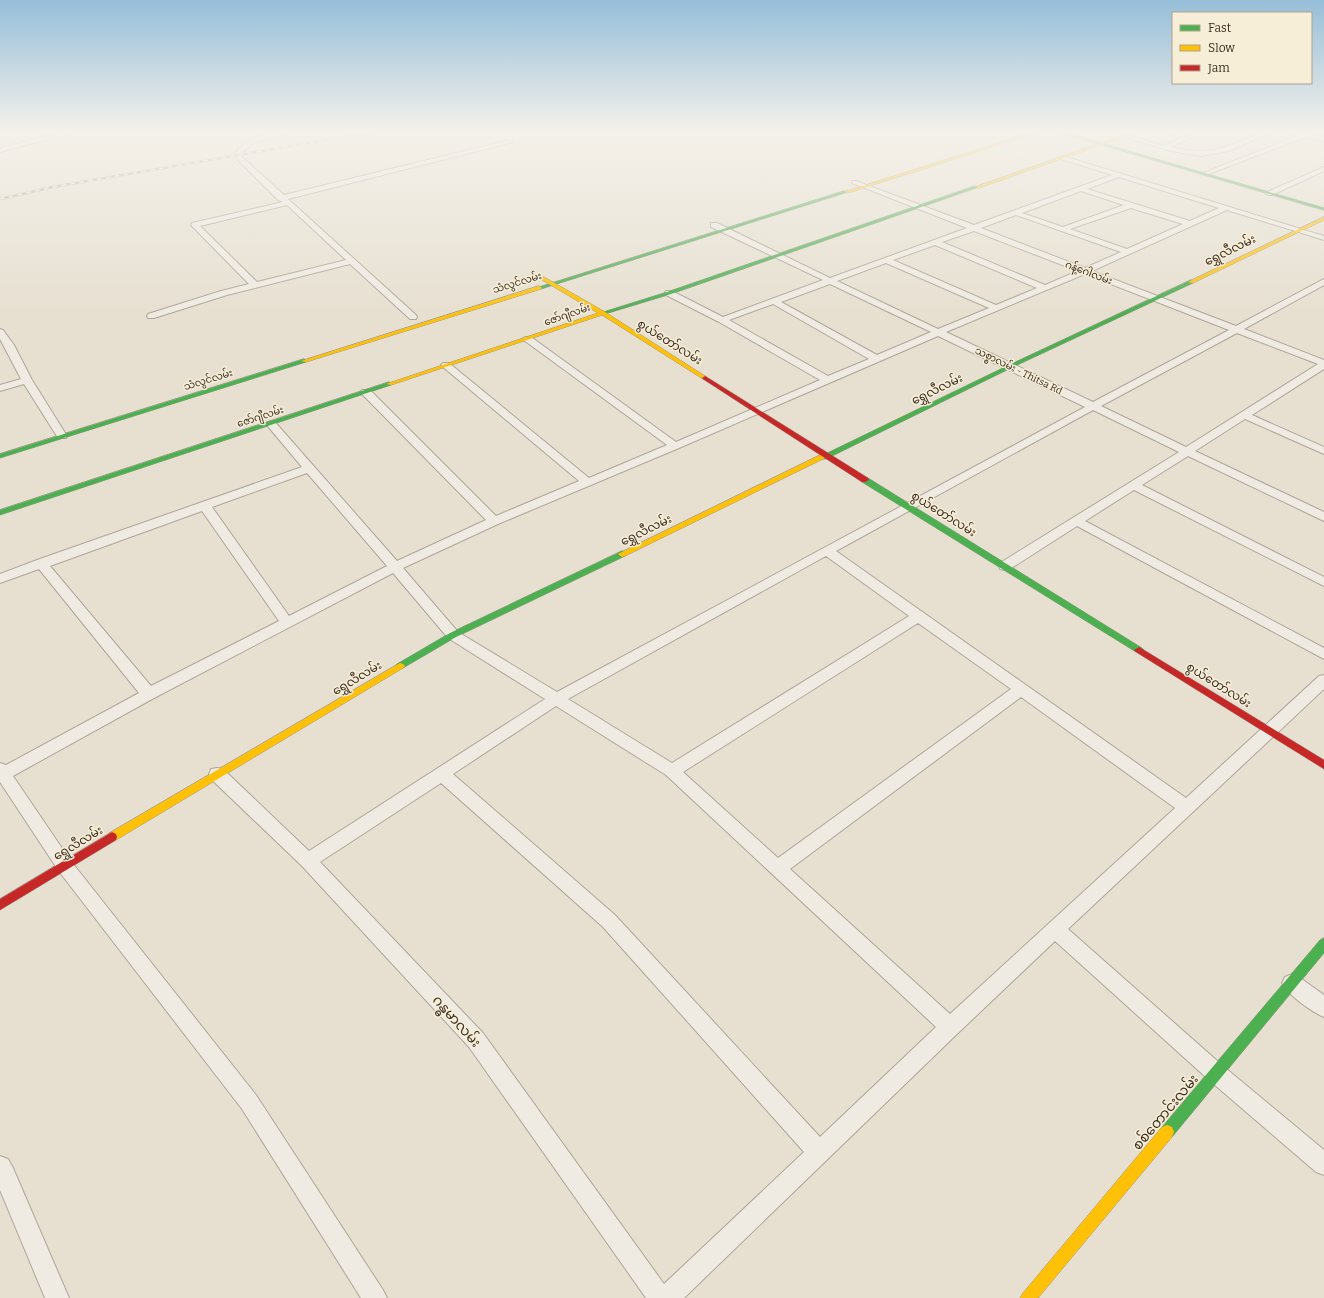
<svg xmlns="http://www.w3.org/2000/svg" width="1324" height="1298" viewBox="0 0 1324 1298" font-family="Bitter,'Noto Sans Myanmar',serif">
<rect width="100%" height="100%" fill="#e7e0d1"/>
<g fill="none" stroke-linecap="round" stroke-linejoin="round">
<defs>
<path id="street" d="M67,131H78L0,152V148Z
M278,131H292L256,142L250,145L241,154L242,157L284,195L510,140L513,142L288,199L416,315L417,317L416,319H410L350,264L227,295L154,318H148L147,316L148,314L221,291L249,284L191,225L192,223L283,202L278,200L237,159L235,154C245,139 261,135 278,131ZM287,205L346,260L257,282L200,226Z
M1166,131H1171L1190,138L1171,147C1208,157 1229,147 1263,132L1262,131H1268L1269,133L1229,151L1201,156L1171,151L1122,136L1125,134L1164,146L1181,138L1166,133Z
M1297,131L1324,137V141L1306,137L1206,175L1201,174L1299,135L1294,133Z
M1063,156L1324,236V240L1227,210L1092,271L1236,326L1324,279V285L1244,329L1324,360V369L1252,415L1324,447V454L1245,419L1195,451L1324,512V521L1188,456L1142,485L1324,577V586L1134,490L1085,521L1324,648V659L1077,526L1010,569L1005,570L1000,569L999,566L1000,563L1179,452L1093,410L836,551L1186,798L1319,676L1324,675V689L1068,929L1223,1066L1324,1150V1175L1316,1172L1209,1080L1055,941L957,1034L684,1298H646L469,1047L302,866L211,779L209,774L211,769L217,768L223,769L309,851L545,699L448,638L393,573L154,698L13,776L70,860L256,1095L383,1290L387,1298H361L242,1109L58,870L0,782V763L6,765L139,693L39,569L0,583V574L37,560L302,467L266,424L271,421L275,422L397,561L486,520L362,394L361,392L362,390H370L496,516L579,481L443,367L441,365L443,363H449L589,478L667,445L525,341L523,339L525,337H531L676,442L820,380L719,322L666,295L665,293L666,291H672L723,317L823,280L711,227V223H717L830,278L967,228L852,183V181H856L974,225L1112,175L1061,159V157ZM1119,177L1219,208L1190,221L1087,189ZM1081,191L1124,205L1063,227L1022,213ZM1131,208L1183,224L1127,249L1070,229ZM1016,215L1121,252L1085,268L981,228ZM974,231L1078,271L1045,285L942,242ZM935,245L1037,288L996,305L893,260ZM886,263L989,308L938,329L837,281ZM1085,274L1229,330L1093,402L946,332ZM830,284L931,332L877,355L781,302ZM773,304L869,359L828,376L729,320ZM1237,333L1318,364L1186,447L1101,406ZM938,336L1085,407L557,692L458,632L403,568L498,524L679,448ZM307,473L387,566L289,616L212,507ZM202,511L279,621L151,686L50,566ZM826,556L909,616L672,763L568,699ZM918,623L1011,689L778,858L683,772ZM1021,697L1175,808L950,1014L790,869ZM556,706L666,775L936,1027L820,1137L615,915L453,774ZM441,783L603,927L804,1152L664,1284L483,1033L320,862Z
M1324,167V171L1272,195H1269L1265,193Z
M0,329L3,330L14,345L32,380L67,436L66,438H58L24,384L0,391V385L21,379L0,339Z
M1292,974L1299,977L1324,995V1017C1312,1012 1288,995 1282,983L1285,977Z
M0,1156L8,1159L13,1168L69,1298H45L0,1190Z"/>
<path id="fast" d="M1054,131H1061L1324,208V210Z
M975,186L979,187L671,294L605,314L600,313L667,292Z
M844,191L848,192L541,289L536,288Z
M1191,280L1193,281V283L1013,367L826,459H820L819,457L1009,365Z
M304,359L307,361L306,362L0,458V454Z
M389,382L391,383V385L0,515V510Z
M862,478H868L1142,648L1144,650L1142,652H1136L862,482Z
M622,551L625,552L626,554L625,556L456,637L403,668H397L395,666L397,664L450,633Z
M1324,938V953L1172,1137L1167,1139L1162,1137L1160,1132L1162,1127L1320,940Z"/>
<path id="slow" d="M1037,131H1043L848,193L844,192Z
M1135,131H1141L979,188L975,187Z
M1324,217V220L1193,283L1188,282Z
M544,277L605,312L708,378L703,379L602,315L391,385L386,384L598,313L542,280V278Z
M539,286L542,288L541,289L306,362L301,361Z
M820,455H826L827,457L625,556L622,557L618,554Z
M400,663L403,664L405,666L403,668L116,840L112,842L108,840L107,837L108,834Z
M1167,1125L1172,1127L1174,1132L1172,1137L1038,1298H1020L1023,1293L1162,1127Z"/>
<path id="jam" d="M705,376L868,478L869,480L865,482H862L703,379L702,378Z
M1139,647L1324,760V769L1136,652L1134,650Z
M112,832L116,834L117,837L116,840L0,910V899Z"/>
</defs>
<use href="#street" stroke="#ada599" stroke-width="2"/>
<use href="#fast" stroke="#9c958a" stroke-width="1"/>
<use href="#slow" stroke="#9c958a" stroke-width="1"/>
<use href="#jam" stroke="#9c958a" stroke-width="1"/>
<use href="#street" fill="#efebe3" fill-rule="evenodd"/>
<use href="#fast" fill="#4caf50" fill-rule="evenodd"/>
<use href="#slow" fill="#ffc107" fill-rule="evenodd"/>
<use href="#jam" fill="#c62828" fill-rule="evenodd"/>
<defs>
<path id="rail" d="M0,199L53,187L378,131"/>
</defs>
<use href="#rail" stroke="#afaaa2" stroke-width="2.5"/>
<use href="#rail" stroke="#f7eed8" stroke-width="1.5" stroke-dasharray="4.5" stroke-linecap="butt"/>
</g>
<linearGradient id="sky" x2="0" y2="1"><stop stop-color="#96bed9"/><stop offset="0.42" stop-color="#f4f1ea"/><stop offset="1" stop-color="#f4f1ea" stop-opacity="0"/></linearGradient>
<rect width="1324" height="313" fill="url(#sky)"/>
<g text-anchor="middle" stroke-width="3" stroke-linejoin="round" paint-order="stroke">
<g font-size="10" fill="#3d2e20" stroke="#f7eed8">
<text transform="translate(1089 272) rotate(21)" y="4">ဂန့်ဂေါလမ်း</text>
<text transform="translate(517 282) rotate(-17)" y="4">သံလွင်လမ်း</text>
<text transform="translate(567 314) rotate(-19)" y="4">ဇော်ဂျီလမ်း</text>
<text transform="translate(1019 370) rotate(26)" y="4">သစ္စာလမ်း - Thitsa Rd</text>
<text transform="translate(208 379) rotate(-17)" y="4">သံလွင်လမ်း</text>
<text transform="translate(260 416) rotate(-18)" y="4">ဇော်ဂျီလမ်း</text>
</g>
<g font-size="12" fill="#3d2e20" stroke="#f7eed8">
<text transform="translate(1230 250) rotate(-26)" y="4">ရွှေလီလမ်း</text>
<text transform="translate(670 342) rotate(32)" y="4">စွယ်တော်လမ်း</text>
<text transform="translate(937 389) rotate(-26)" y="4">ရွှေလီလမ်း</text>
<text transform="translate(944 514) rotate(32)" y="4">စွယ်တော်လမ်း</text>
<text transform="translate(646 530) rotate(-26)" y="4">ရွှေလီလမ်း</text>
<text transform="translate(357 678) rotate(-31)" y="4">ရွှေလီလမ်း</text>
<text transform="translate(1219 685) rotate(32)" y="4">စွယ်တော်လမ်း</text>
<text transform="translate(78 843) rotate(-31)" y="4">ရွှေလီလမ်း</text>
</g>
<g font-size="14" fill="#3d2e20" stroke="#f7eed8">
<text transform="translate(457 1021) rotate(48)" y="5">ဂန္ဓမာလမ်း</text>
<text transform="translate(1165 1112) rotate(-50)" y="5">စစ်တောင်းလမ်း</text>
</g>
</g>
<rect x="1172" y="12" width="140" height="72" fill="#f7eed8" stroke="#ada18e"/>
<rect x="1180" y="25" width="20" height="6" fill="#4caf50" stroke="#ada18e"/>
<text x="1208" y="32" font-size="12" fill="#3d2e20">Fast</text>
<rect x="1180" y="45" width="20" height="6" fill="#ffc107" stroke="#ada18e"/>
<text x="1208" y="52" font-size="12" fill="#3d2e20">Slow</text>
<rect x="1180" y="65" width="20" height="6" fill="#c62828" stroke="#ada18e"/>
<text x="1208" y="72" font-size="12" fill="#3d2e20">Jam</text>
</svg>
